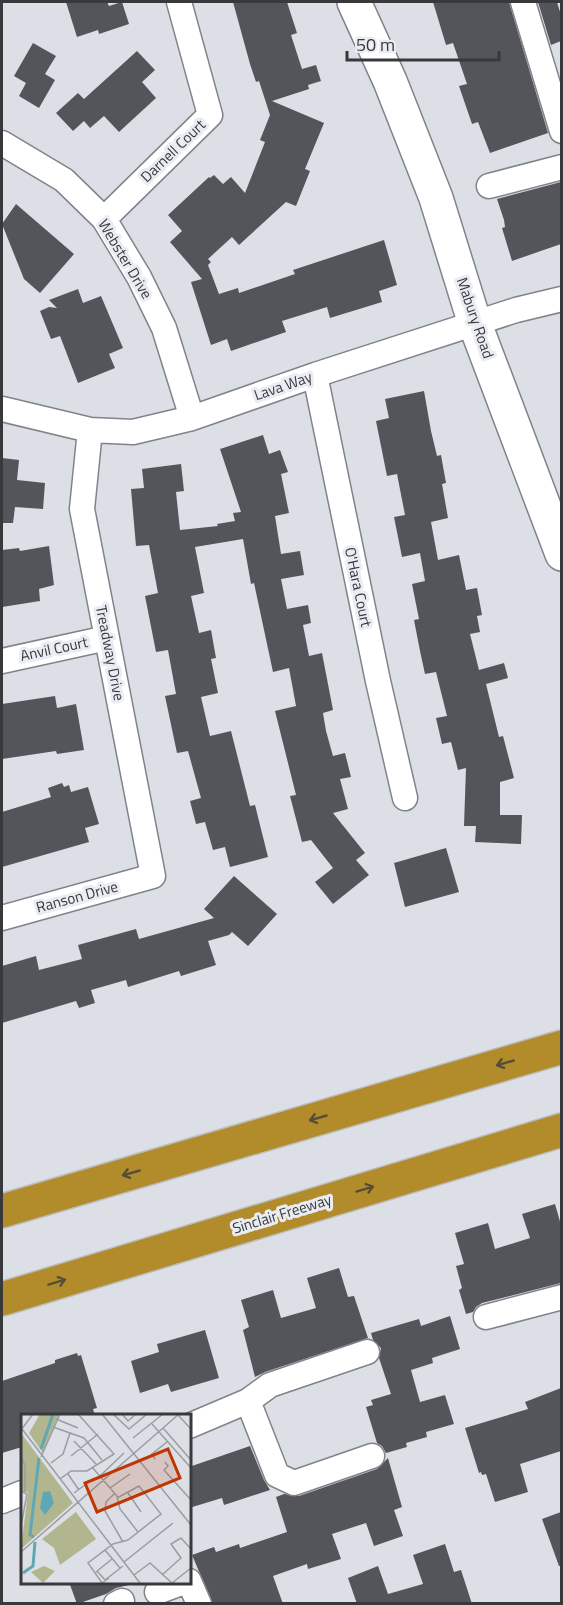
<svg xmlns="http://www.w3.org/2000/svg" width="563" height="1605" viewBox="0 0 563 1605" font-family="'Titillium Web',sans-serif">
<rect width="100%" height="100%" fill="#dcdfe6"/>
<path fill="#53555b" d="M66,2H107L109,6L122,2L129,24L99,34L98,30L77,37Z
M233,2H287L297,33L291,35L302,69L316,65L321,81L308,85L309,89L272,101L324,123L305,169L310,171L296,206L286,202L239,245L232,237L208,259L211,262L208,265L219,294L238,288L239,293L295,274L293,270L384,240L397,285L379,291L382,302L330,318L327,307L282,321L286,332L231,351L227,339L211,345L191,282L202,279L170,242L182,231L168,215L209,177L210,178L214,175L223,184L231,177L245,193L265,142L260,140L270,115L259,81L256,82L250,64Z
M433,2H509L548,133L490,153L478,122L472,124L459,86L467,84L453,43L446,45Z
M538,2H557L561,15V41L551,45Z
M33,43L56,56L45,74L55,80L39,108L19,96L26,83L14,76Z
M137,51L155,70L142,82L156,98L119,132L104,116L90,128L84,121L73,131L56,113L78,93L84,99Z
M561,182V244L512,261L502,228L505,227L504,220L497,199Z
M16,204L74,254L40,293L24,279L2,224Z
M78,289L83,303L101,296L123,348L109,354L115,368L78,383L60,336L51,339L40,311L49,307L57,308L49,300Z
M424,391L431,431L437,456L441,455L446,483L442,484L448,518L431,522L438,560L459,555L466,590L477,588L482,615L477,616L480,632L470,634L479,670L504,663L508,678L486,684L499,737L503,736L514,778L500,782V815H522L521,844L475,842L476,826H464L466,768L458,770L451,742L442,744L436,718L447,716L436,672L425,674L420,651L414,620L419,619L412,584L425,581L420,553L402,557L394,517L405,515L397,474L387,476L376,421L389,418L385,399Z
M263,435L269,454L280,450L288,472L281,474L289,513L275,516L281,554L300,551L304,575L281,579L287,609L308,605L311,623L303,625L309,656L322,653L333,710L323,713L326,731L333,756L345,753L351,777L340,779L348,809L333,813L365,853L356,860L369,875L333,904L315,882L333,868L311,840L302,842L290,796L296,795L275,711L296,706L289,668L273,672L254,583L251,584L243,539L195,547L204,593L191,596L199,633L211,630L216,658L211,659L218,693L201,697L210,736L231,731L250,806L255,805L268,857L230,867L225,847L213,850L205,822L196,824L190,801L201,798L188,751L177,753L165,696L176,694L168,650L156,652L145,596L158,593L149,545L136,546L131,489L144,488L142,469L181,464L184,491L176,492L180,530L218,526L217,524L235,521L233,513L241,512L220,449Z
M2,458L19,460L17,480L45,483L43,509L15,507L13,523H2Z
M49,546L54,585L39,589L40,601L2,607V550L19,548L20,551Z
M55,696L57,708L76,704L84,750L57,754L56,751L2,759V704Z
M62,783L64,787L69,785L71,792L88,787L99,824L85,828L89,842L2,867V812L51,797L48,788Z
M446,848L459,892L405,907L394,863Z
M234,876L277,914L248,946L232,932L229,935L208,941L216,965L181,976L179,971L128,987L126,980L91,990L95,1003L79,1008L76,1001L2,1023V966L36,956L39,970L82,959L78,945L136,929L139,939L214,918L204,909Z
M555,1204L561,1225V1283L482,1303L476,1307L473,1312L466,1314L459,1290L462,1288L456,1266L464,1264L455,1233L488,1223L495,1249L530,1238L522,1214Z
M339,1268L348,1297L354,1296L368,1338L265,1372L255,1377L243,1330L249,1327L241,1300L273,1290L281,1318L316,1308L307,1278Z
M450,1316L460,1349L432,1358L433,1363L411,1370L420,1402L445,1395L454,1424L426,1432L427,1437L406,1443L407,1447L386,1453L382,1446L377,1443L366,1407L373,1405L371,1400L391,1394L379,1358L381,1348L373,1340L371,1333L419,1319L421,1326Z
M205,1330L219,1378L171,1392L168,1384L140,1393L131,1361L159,1352L157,1344Z
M77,1353L78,1356L81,1355L97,1408L93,1409L95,1416H22V1447L2,1453V1381L55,1363V1360Z
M561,1388V1451L520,1464L528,1492L495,1502L486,1474L482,1475L481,1472L479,1473L465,1428L528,1409L525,1402Z
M250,1446L264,1480L270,1490L224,1505L222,1498L189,1508V1467Z
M388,1458L402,1507L394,1510L403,1536L374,1546L366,1523L332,1534L341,1559L308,1569L307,1564L273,1576L283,1604H213L192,1555L214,1547L216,1552L239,1544L240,1548L287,1532L276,1497L284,1494L299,1496L377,1469Z
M561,1512V1566H559L542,1519Z
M445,1544L454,1572L461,1570L472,1604H357L348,1578L378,1566L388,1594L423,1584L413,1555Z
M69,1582H132L133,1584L116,1588L106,1594L77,1604Z"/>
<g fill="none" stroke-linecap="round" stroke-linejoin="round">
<defs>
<path id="minor" d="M523,2L562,131
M2,143L64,180L104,219L139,277L164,328L192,418
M489,186L562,167
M104,219L210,115L179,2
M315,375L378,681L405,798
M2,409L90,430L133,432L192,418L315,375L516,310L562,299
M2,661L107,638
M2,918L153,876L82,509L90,430
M486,1317L562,1297
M248,1401L270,1385L367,1352
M189,1426L248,1401L277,1475L294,1483L372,1456
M2,1501L22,1493
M189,1581L199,1604
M157,1592L184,1582
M116,1604L122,1601"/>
<path id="secondary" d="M354,2L390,81L436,198L475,324L562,554"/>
<path id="motorway" d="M2,1211L562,1047
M2,1299L562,1130"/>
</defs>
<use href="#minor" stroke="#81838a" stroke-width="27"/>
<use href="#secondary" stroke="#81838a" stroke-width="36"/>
<use href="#motorway" stroke="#bcbcbd" stroke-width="36"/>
<use href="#minor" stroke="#fff" stroke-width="24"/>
<use href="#secondary" stroke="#fff" stroke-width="33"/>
<use href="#motorway" stroke="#b28c2b" stroke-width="33"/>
</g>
<defs><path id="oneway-shaft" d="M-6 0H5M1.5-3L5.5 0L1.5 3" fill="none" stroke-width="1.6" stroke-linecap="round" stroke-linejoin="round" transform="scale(1.5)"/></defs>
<g stroke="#574e38">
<use href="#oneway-shaft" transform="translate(505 1063) rotate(164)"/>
<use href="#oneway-shaft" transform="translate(318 1118) rotate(164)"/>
<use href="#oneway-shaft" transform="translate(131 1173) rotate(164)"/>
<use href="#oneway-shaft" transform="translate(365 1189) rotate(-17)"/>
<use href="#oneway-shaft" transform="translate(57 1282) rotate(-17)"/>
</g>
<g text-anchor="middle" stroke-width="6" stroke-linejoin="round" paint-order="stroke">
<g font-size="15" fill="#39393c" stroke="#eaecf3">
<text transform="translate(173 151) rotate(-44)" y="5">Darnell Court</text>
<text transform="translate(125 259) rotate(59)" y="5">Webster Drive</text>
<text transform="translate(475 318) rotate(71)" y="5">Mabury Road</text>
<text transform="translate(283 386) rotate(-19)" y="5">Lava Way</text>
<text transform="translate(358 587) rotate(78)" y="5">O'Hara Court</text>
<text transform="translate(54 649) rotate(-12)" y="5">Anvil Court</text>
<text transform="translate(110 653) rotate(79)" y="5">Treadway Drive</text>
<text transform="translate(77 897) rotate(-15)" y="5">Ranson Drive</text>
<text transform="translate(282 1214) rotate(-17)" y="5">Sinclair Freeway</text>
</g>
</g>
<g transform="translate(21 1414)">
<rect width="170" height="170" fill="#dcdfe6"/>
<path d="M19,0H38L22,39L8,19ZM0,19L52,89L0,135L7,78L0,77ZM55,98L75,125L39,151L33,134L21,125ZM23,152L34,157L22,169L10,158Z" fill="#b1b68e"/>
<path d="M29,77L33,89L24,101L19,94L22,78Z" fill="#60a7b4"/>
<path fill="none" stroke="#60a7b4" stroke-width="3" d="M20,35L32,0M13,123L9,121L18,44M2,159L12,152L14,128"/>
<path fill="none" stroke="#9b9da2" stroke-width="1.5" d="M81,0L170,111M92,0L108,15L126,0M101,0L107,7L115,0M156,0L170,15M35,5L57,14M131,10L170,54M32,13L63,24L81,46M142,14L170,46M1,15L119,169M0,16L12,0M112,24L142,0M53,27L75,50M0,41L4,52V78M50,42L77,20M20,43L39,0M134,45L131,40L146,28M144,48L147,52L143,56L170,86M30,49L42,40L49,19M71,53L96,82L99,95L117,118M47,60L58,76M79,62L103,39M39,65L50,57H66L93,40L57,0M89,74L109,60M0,77L6,80L0,112M53,79L72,65M94,79L85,88L84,97L102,128M107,79L120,98M84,136L99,154M0,138L158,0M103,148L152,109M76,157L84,166L102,152M75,158L91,145M113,161L129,149L151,169M141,161L160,144L150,130L160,124L170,135M88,164L81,169L67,149L92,130L107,126L140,100L118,72L96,84M151,169L170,154"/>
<path fill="#be3602" fill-opacity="0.15" stroke="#be3602" stroke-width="3" d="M147,35L159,64L76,98L64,69Z"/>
<rect width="170" height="170" fill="none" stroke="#39393c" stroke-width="3"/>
</g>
<rect width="563" height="1605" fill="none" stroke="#39393c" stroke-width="6"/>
<path d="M347 51v9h152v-9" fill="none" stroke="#39393c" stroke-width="3"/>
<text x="356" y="51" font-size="18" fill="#39393c" stroke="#eaecf3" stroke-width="4.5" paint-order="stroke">50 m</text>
</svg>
